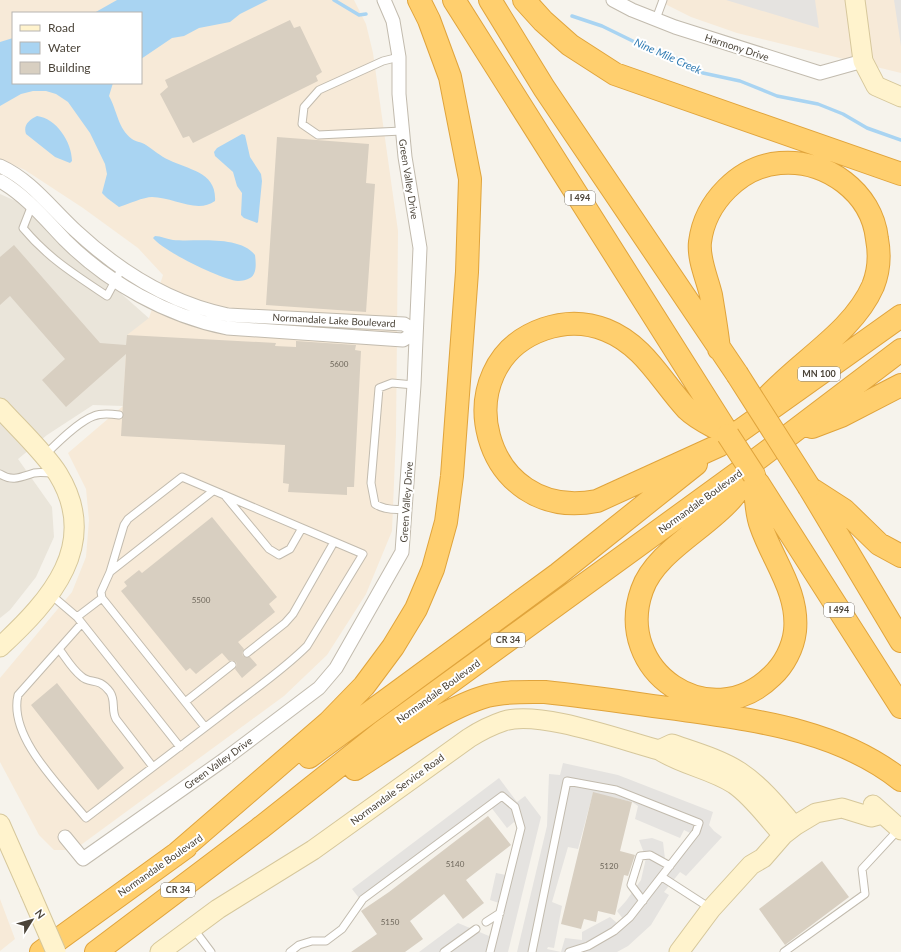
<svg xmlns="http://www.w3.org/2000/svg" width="901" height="952" viewBox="0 0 901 952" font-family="Lato,sans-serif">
<rect width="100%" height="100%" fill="#f6f3ec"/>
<path fill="#eae5da" d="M0,194L18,202L152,321L123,406L93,405L47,435L18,459L52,507L54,537L36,577L10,610L0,618Z"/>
<path fill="#f7ead8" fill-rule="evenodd" d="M0,0H354L366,24L373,53L398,231L396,435L392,531L366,594L327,655L284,696L74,850H54L39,835L0,762V678L72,592L86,557L89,520L86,489L68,453L123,406L127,335L149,318L163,275L138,248L83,208L25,170L0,159ZM13,13H141V83H13Z
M657,0H901V73L737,33L691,17Z
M0,899L15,939L0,951Z"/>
<path fill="#e5e3e0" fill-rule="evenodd" d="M726,0H815L819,28Z
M894,0H901V46Z
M563,763L618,775L713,812L709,825L714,831L722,837L686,876L680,872L664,892L669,895L651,925L628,946L617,952H517L547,826L549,774L560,775ZM593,793L632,802L638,806L635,819L680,838L684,830L690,833L668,861L665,859L663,842L652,838L639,840L646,858L641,880L626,901L617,911L623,919L617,923L610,917L582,932V940L565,938L561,952L547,949L548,947L554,948L562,906L552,902L568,847L578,849Z
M499,778L517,802L525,796L541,817L508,952H419L458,923L489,936L499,903L490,900L496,873L506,875L517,825L514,822L507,828L487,802L359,898L352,889Z"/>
<path fill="#a9d4f2" d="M117,0H268L240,14L230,22L199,28L184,36L172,38L141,59V13H94Z
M13,38V83H113L109,96C117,110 118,129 132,139C136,142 142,142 146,145C154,150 160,156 169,160C189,170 217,172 215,201C197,214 173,197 152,197C144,197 128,204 119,207L107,198L102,193L107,174L105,164L90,133L68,102L56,94L46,91H33L21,94L0,106V42Z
M37,116C56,118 72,142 72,161L70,163L55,157L26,134C23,125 29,120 37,116Z
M242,134L245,135L250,157L261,174L262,181L258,222L257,223L244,218L241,215L242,193L237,186L233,172L215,156L214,152L217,148Z
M155,236C161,236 167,239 173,240C196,242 239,235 255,255C256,263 257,274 250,278C247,280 242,281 238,281C222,280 163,251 153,238Z"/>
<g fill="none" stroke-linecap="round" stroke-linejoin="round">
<path stroke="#a9d4f2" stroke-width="3.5" d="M334,0L359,15L366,14
M572,16L602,26L647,48L686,62L703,73L740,81L777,96L818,104L843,114L867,128L901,140"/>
</g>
<path fill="#d8cfc1" d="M290,20L294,28L300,26L322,72L316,76L318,81L193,143L189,136L183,138L160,94L168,87L165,80Z
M277,137L369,144L366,183L375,184L366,312L266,305Z
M14,245L100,343L126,345L127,335L276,343L275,346L296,347V341L356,345L355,350L361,351L354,487H347V495L288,492L289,484L283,483L285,445L121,436L126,354L66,407L42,380L65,359L10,296L0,305V257Z
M212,517L277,597L269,604L275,612L238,642L244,649L242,653L243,656L250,657L257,665L242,678L235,669L237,665L236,662L232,660L229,661L222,653L196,674L190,668L186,671L121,591L127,586L124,582L139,570L142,573Z
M57,683L124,768L98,790L31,705Z
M593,792L632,802L620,851L635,855L628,876L624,875L615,915L598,911L596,922L584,919L581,929L561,924Z
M488,816L511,845L466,880L484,903L463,919L444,894L410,921L423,939L405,952H351L377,934L361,911L389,892Z
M822,861L849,897L785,945L759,909Z"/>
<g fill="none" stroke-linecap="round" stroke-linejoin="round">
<defs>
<path id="lane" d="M656,19L663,0
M399,57L383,61L319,90L304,107L302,124L318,135L402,131
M32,205L23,228C48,258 74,274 107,296L122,268
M45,455C57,443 79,421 94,416C101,413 112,414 119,415
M0,474C12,482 21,477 34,473C40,472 47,473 53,473
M226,497L269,549L279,555L290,549L302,528
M406,509C396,510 384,510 375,504L371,483L379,388L392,383L414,385
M110,572L213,491
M50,594L77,617L180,747
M77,617L102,598
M82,623L18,695C8,737 61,787 86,818C132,783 178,748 224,713C252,691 282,671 307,646L363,554L182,477L128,519L124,525L110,572L101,592L102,598L205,727
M59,649C66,658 72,669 81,676C90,685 98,676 110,692C116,701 111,710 116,719L153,767
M247,653L285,623L293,614L334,542
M185,702L232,665
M662,877L710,908
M643,901L631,885L640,856L650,855L670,866
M486,922L500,913
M193,928L211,952
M290,952L299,945L312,941H326L342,929L363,899L502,796L515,807L521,828L490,952
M444,952L476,929
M532,952L567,781L616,790L699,823L696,832L630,917L614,931L588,946L569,952
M784,952L865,894L862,869L899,829"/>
<path id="street" d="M613,0L632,10L675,27L820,73L863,61
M0,166C31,180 51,208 76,231C119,271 170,303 228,315L404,324L416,332
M0,181C26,196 44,218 65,240C108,283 167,316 227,328L403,340L416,332
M65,837L83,859L225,759L319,688L336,668L402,552L414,385L420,248L405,157L399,94V57L393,21L384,0"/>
<path id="secondary" d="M855,0L863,61L876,86L901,97
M0,408C17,427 45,453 58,474C101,544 51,600 0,647
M659,750L672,744C695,752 720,759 740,772C761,786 778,807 794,826
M873,805L901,830
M0,824L30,892
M160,952L218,909L313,850L469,738C480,731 492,725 504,721C540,710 621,740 659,750C682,765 711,769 734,784C753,797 767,818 783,835
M679,952L711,909L751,865L763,858L783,835L796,825L816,813L842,808L871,817L882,814"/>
<path id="highway" d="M454,0L727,432
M490,0L544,88L737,374
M524,0L543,21L570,45L615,74L901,174
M719,349C717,331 714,313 711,295C707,278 698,259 700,242C705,202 740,166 780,163C826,159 872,192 877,239C880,255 879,271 873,286C852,334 796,363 763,402
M812,427L841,416L901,385
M728,435C716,427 698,420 687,409C661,381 644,345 606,330C586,322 564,322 544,329C443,364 481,524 597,501L720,445L901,316
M751,470C745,479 739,490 732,498C707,528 655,552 642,590C613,671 710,737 772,676C784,665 793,648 795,631C799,592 773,561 761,526C755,511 756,491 754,475
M758,483L901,707
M809,487L901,641
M813,490L844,510L879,544L901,556
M309,757L558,574L696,464
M355,769C393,745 445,708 487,696C506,691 526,692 545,692C592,697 638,704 684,710C760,721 839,731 901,780
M174,856L329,722L364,686L393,647L416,609L433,569L446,522L452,476L467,272L470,179L450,77L429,20L419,0
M41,952L186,847
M96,952L259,829L383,731L760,457L901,350"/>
</defs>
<use href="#lane" stroke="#c2bbae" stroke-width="9"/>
<use href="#street" stroke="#c2bbae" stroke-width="15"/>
<use href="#secondary" stroke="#d6c79b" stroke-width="21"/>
<use href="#highway" stroke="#e0a43c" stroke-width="24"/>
<use href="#lane" stroke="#fff" stroke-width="7"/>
<use href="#street" stroke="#fff" stroke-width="13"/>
<use href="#secondary" stroke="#fff3cd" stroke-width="19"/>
<use href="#highway" stroke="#ffcf6e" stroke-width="22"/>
<defs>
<path id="secondary-bridge" d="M30,892L56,952"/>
<path id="highway-bridge" d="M737,374L809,487
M728,435L754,475"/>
</defs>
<use href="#secondary-bridge" stroke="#d6c79b" stroke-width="21" stroke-linecap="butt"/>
<use href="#highway-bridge" stroke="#e0a43c" stroke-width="24" stroke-linecap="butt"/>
<use href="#secondary-bridge" stroke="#fff3cd" stroke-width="19"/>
<use href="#highway-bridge" stroke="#ffcf6e" stroke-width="22"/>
</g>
<g text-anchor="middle" stroke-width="4" stroke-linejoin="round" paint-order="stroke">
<g font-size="8" fill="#6e675b">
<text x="339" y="367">5600</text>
<text x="201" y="603">5500</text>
<text x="455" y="867">5140</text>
<text x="609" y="869">5120</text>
<text x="390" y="925">5150</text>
</g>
<g fill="#fff" stroke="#817c74" stroke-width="1">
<rect x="565" y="191" width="30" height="14" rx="3"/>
<rect x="798" y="367" width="42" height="14" rx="3"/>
<rect x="824" y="603" width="30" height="14" rx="3"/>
<rect x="491" y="633" width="34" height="14" rx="3"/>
<rect x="161" y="883" width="34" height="14" rx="3"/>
</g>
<g font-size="9" font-weight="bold" fill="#4b4439">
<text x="580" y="201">I 494</text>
<text x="819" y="377">MN 100</text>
<text x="839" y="613">I 494</text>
<text x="508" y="643">CR 34</text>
<text x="178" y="893">CR 34</text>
</g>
<g font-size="10" fill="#4b4439" stroke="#fff">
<text transform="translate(737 47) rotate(18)" y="4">Harmony Drive</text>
<text transform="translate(409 179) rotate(81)" y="4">Green Valley Drive</text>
<text transform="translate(334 320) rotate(3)" y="4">Normandale Lake Boulevard</text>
<text transform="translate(700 501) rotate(-36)" y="4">Normandale Boulevard</text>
<text transform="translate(406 502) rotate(-86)" y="4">Green Valley Drive</text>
<text transform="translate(438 691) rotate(-36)" y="4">Normandale Boulevard</text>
<text transform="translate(218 763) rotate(-36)" y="4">Green Valley Drive</text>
<text transform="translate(397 789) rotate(-36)" y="4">Normandale Service Road</text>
<text transform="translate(160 865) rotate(-35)" y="4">Normandale Boulevard</text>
</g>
<g font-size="11" font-style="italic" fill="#2e7ab2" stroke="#fff">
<text transform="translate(668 56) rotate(24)" y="4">Nine Mile Creek</text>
</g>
</g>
<rect x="12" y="12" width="130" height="72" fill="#ffffff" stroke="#b7b4b0"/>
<rect x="20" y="25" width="20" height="6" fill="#fff3cd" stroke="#b7b4b0"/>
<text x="48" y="32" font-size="12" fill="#4b4439">Road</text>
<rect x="20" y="42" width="20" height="12" fill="#a9d4f2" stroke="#b7b4b0"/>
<text x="48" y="52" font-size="12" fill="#4b4439">Water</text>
<rect x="20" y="62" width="20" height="12" fill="#d8cfc1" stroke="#b7b4b0"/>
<text x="48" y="72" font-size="12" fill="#4b4439">Building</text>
<g transform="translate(32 920) rotate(53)" stroke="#ffffff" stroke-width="3" paint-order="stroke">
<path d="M0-3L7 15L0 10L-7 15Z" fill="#4b4439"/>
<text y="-6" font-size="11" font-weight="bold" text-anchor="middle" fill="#4b4439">N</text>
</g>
</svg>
